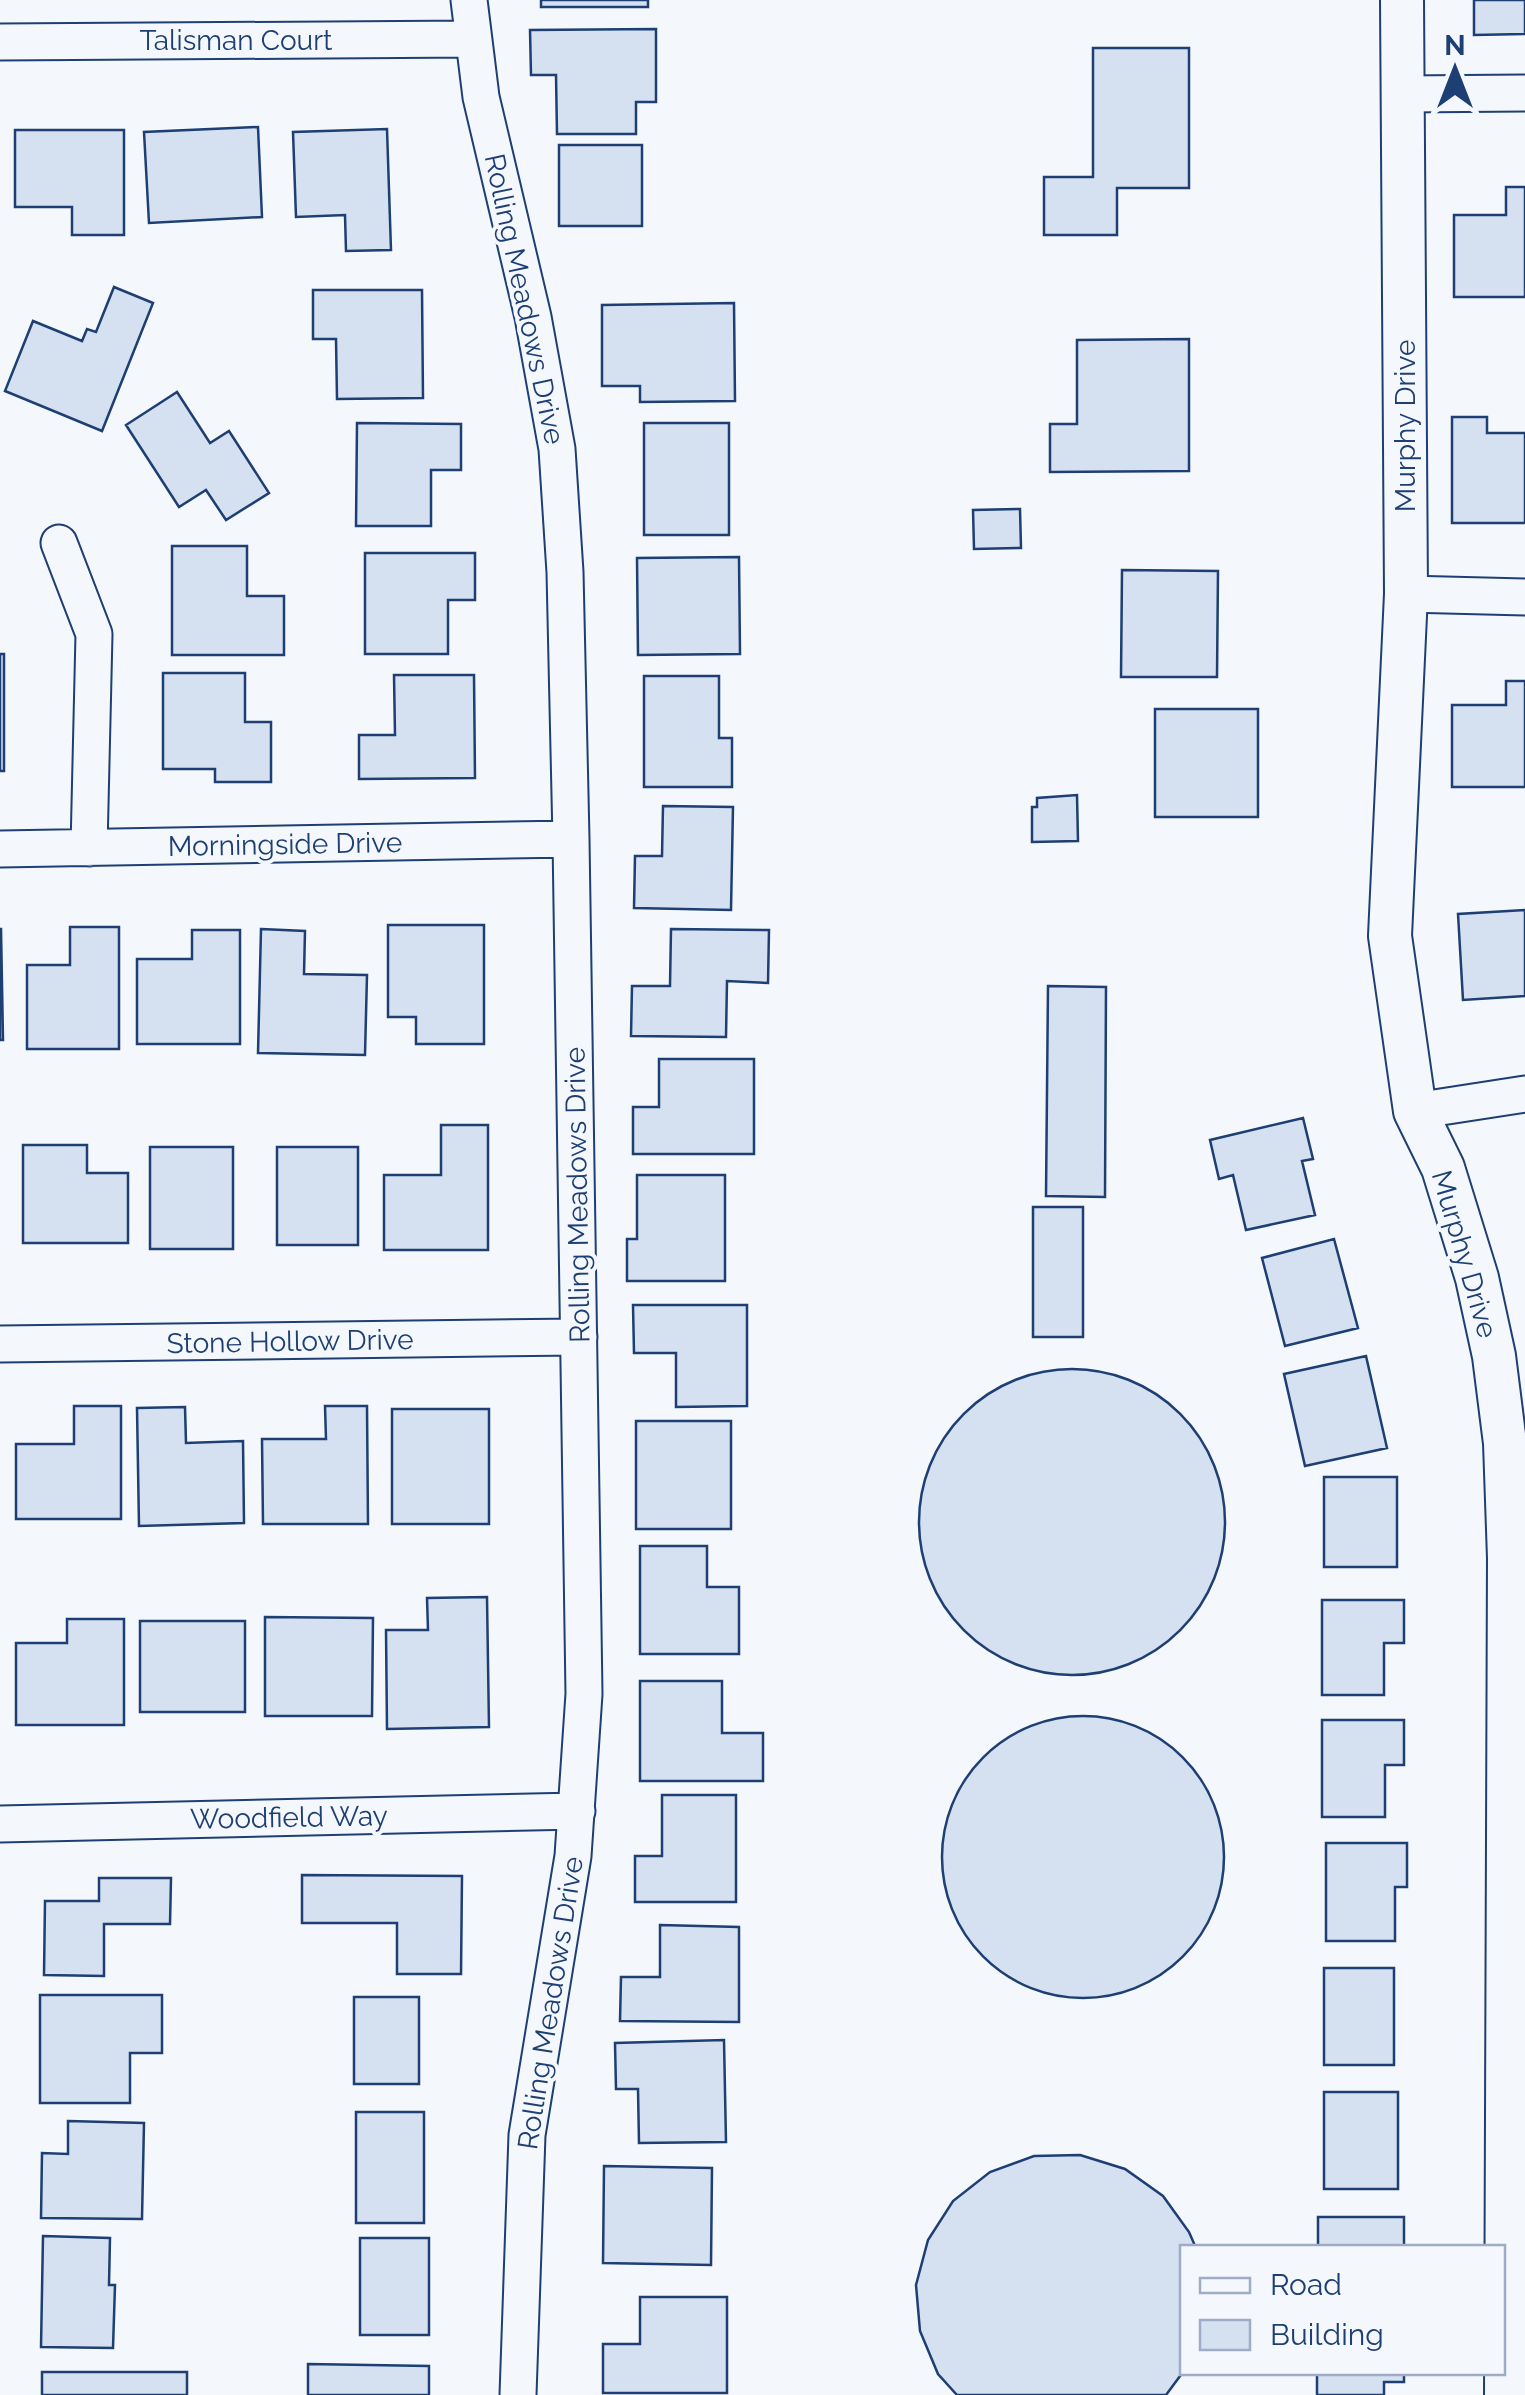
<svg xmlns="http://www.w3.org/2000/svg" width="1525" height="2395" viewBox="0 0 1525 2395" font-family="Raleway,sans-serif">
<rect width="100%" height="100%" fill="#f4f7fb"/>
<path fill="#d5e0f0" stroke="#1d3f73" stroke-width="2.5" d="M541,0H648V7H541Z
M1474,0H1525V34L1474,35Z
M656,29V102H636V134H557L556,75H531L530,30Z
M1093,48H1189V188H1117V235H1044V177H1093Z
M258,127L262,217L149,223L144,132Z
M387,129L391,250L346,251L345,215L296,217L293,132Z
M15,130H124V235H72V207H15Z
M559,145H642V226H559Z
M1506,187H1525V297H1454V215H1506Z
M114,287L153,303L102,431L5,391L33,321L82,341L87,329L96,332Z
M313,290H422L423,398L337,399L336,339H313Z
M734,303L735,401L640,402V386H602V305Z
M1189,339V471L1050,472V424H1077V340Z
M177,392L210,443L229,431L269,493L226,520L206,490L179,507L126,425Z
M1452,417H1487V433H1525V523H1452Z
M357,423L461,424V470H431V526H356Z
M644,423H729V535H644Z
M1020,509L1021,548L974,549L973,510Z
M172,546H247V596H284V655H172Z
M365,553H475V600H448V654H365Z
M739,557L740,654L638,655L637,558Z
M1122,570L1218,571L1217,677H1121Z
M0,654H4V771H0Z
M163,673H245V722H271V782H215V769H163Z
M394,675H474L475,778L359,779V735H395Z
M644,676H719V738H732V787H644Z
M1506,681H1525V787H1452V705H1506Z
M1155,709H1258V817H1155Z
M1077,795L1078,841L1032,842V807H1037V798Z
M663,806L733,807L731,910L634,908L635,856H662Z
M1525,910V996L1463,1000L1458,914Z
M388,925H484V1044H416V1017H388Z
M70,927H119V1049H27V965H70Z
M0,929H1L3,1040H0Z
M261,929L305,931L304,974L367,975L365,1055L258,1053Z
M671,929L769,930L768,983L727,981L726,1037L631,1036L632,986H670Z
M192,930H240V1044H137V959H192Z
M1048,986L1106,987L1105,1197L1046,1196Z
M659,1059H754V1154H633V1107H659Z
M1303,1118L1313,1159L1302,1161L1315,1215L1246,1230L1233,1175L1219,1179L1210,1140Z
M441,1125H488V1250H384V1175H441Z
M23,1145H87V1173H128V1243H23Z
M150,1147H233V1249H150Z
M277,1147H358V1245H277Z
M637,1175H725V1281H627V1239H637Z
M1033,1207H1083V1337H1033Z
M1334,1239L1358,1328L1285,1346L1262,1258Z
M633,1305H747V1406L676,1407V1353H634Z
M1366,1356L1387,1448L1305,1466L1284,1374Z
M919 1522a153 153 0 1 1 306 0a153 153 0 1 1-306 0Z
M74,1406H121V1519H16V1444H74Z
M325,1406H367L368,1524H263L262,1439H326Z
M185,1407L186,1443L243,1441L244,1523L139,1526L137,1408Z
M392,1409H489V1524H392Z
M636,1421H731V1529H636Z
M1324,1477H1397V1567H1324Z
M640,1546H707V1587H739V1654H640Z
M487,1597L489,1727L387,1729L386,1630H428L427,1598Z
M1322,1600H1404V1643H1384V1695H1322Z
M265,1617L373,1618L372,1716H265Z
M67,1619H124V1725H16V1643H67Z
M140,1621H245V1712H140Z
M640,1681H722V1733H763V1781H640Z
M942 1857a141 141 0 1 1 282 0a141 141 0 1 1-282 0Z
M1322,1720H1404V1765H1385V1817H1322Z
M662,1795H736V1902H635V1856H662Z
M1326,1843H1407V1887H1395V1941H1326Z
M302,1875L462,1876L461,1974H397V1923H302Z
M99,1878H171L170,1924H104V1976L44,1975L45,1901H99Z
M660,1925L739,1927V2022L620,2021L621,1977H660Z
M1324,1968H1394V2065H1324Z
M40,1995H162V2053H130V2103H40Z
M354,1997H419V2084H354Z
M724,2040L726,2142L639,2143L638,2089H616L615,2043Z
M1324,2092H1398V2189H1324Z
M356,2112H424V2223H356Z
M68,2121L144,2123L142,2219L41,2218L42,2153L68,2154Z
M1080,2155L1125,2169L1163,2196L1189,2232L1196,2248H1182L1183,2372L1166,2395H957L938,2374L920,2331L916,2285L928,2240L953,2201L990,2172L1034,2156Z
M604,2166L712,2168L711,2265L603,2263Z
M1318,2217H1404V2248H1318Z
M43,2236L110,2238L109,2285H115L113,2348L41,2347Z
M360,2238H429V2335H360Z
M640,2297H727V2393H603V2344H640Z
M308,2364L429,2366V2395H308Z
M42,2372H187V2395H42Z
M1317,2372H1404V2382H1384V2395H1317Z"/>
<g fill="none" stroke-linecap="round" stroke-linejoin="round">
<defs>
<path id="minor" d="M469,0L481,97L533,317L557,449L565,572L571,839L584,1694L573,1856L527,2135L518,2395
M0,42L472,39
M1403,94L1525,93
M59,543L94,634L89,848
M1406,594L1525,597
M0,849L571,839
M1415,1111L1525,1094
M0,1344L579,1337
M0,1824L577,1811"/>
<path id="tertiary" d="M1402,0L1406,594L1390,936L1415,1111L1443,1168L1477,1278L1494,1356L1505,1443L1509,1558L1506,2395"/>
</defs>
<use href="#minor" stroke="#1d3f73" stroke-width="39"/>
<use href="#tertiary" stroke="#1d3f73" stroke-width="46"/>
<use href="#minor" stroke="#f4f7fb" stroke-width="35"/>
<use href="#tertiary" stroke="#f4f7fb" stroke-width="42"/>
</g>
<g text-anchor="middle" stroke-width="8" stroke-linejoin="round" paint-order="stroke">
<g font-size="28" fill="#1d3f73" stroke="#f4f7fb">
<text x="236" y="50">Talisman Court</text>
<text transform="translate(525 299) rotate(78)" y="10">Rolling Meadows Drive</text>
<text transform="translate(1405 426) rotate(-90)" y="10">Murphy Drive</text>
<text transform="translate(285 844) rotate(-1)" y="10">Morningside Drive</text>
<text transform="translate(577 1195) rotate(-91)" y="10">Rolling Meadows Drive</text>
<text transform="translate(1465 1254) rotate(74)" y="10">Murphy Drive</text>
<text transform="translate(290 1341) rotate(-1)" y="10">Stone Hollow Drive</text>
<text transform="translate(289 1817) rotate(-1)" y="10">Woodfield Way</text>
<text transform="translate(550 2003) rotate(-81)" y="10">Rolling Meadows Drive</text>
</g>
</g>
<rect x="1180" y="2245" width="325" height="130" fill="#f4f7fb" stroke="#9eadc5" stroke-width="2.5"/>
<rect x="1200" y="2278" width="50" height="15" fill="#f4f7fb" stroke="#9eadc5" stroke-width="2.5"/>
<text x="1270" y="2295" font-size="30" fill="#1d3f73">Road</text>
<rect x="1200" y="2320" width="50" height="30" fill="#d5e0f0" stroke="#9eadc5" stroke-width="2.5"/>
<text x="1270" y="2345" font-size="30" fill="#1d3f73">Building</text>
<g transform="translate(1455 70)" stroke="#f4f7fb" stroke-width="8" paint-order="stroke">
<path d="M0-8L18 38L0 25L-18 38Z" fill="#1d3f73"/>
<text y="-15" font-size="28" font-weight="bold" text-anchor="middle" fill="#1d3f73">N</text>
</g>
</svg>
